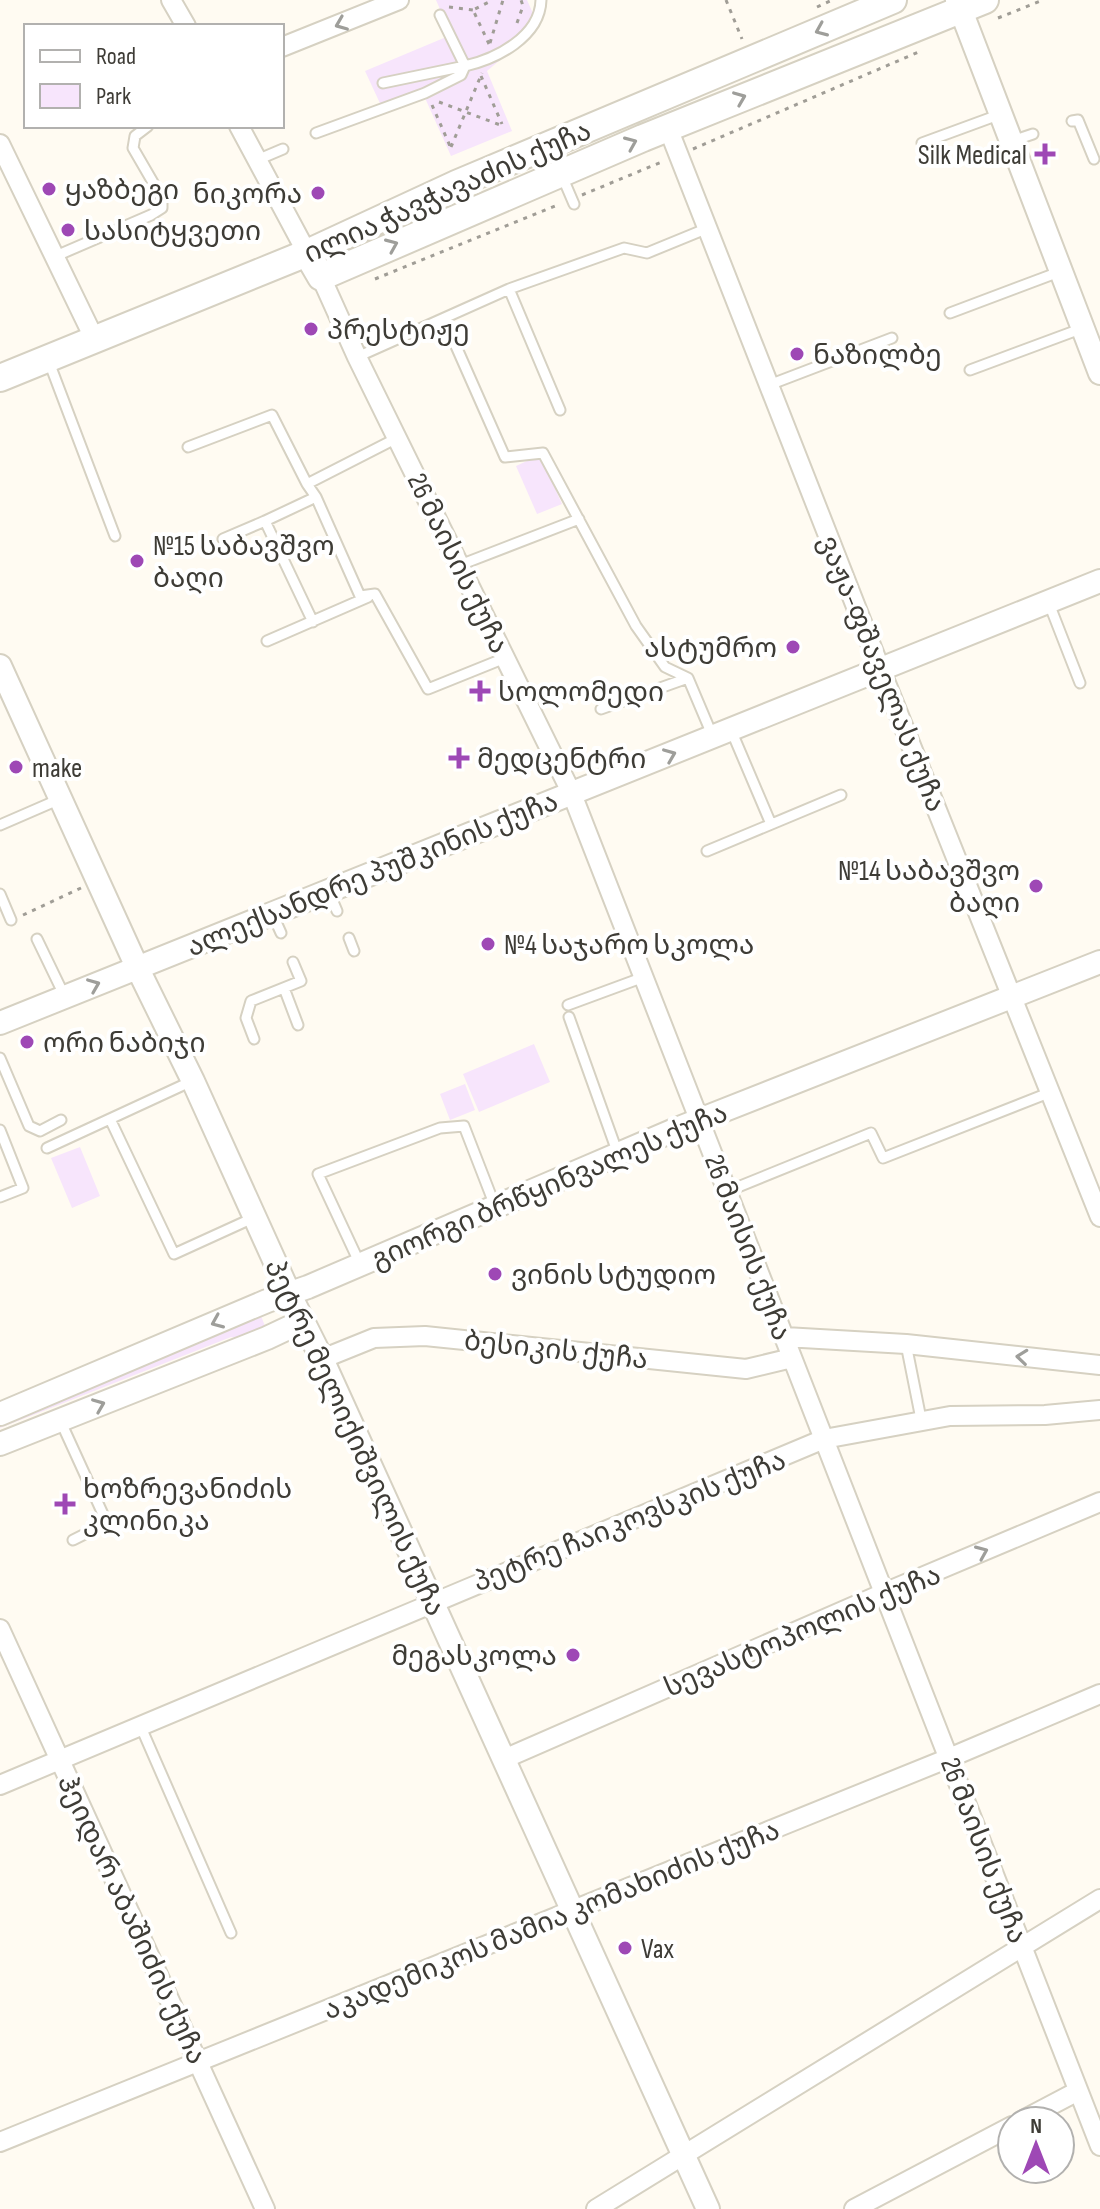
<svg xmlns="http://www.w3.org/2000/svg" width="1100" height="2209" viewBox="0 0 1100 2209" font-family="'Sofia Sans Condensed','Noto Sans Georgian',sans-serif">
<rect width="100%" height="100%" fill="#fffbf2"/>
<path fill="#f7e5fc" d="M436,0H527L539,27L487,71L512,131L451,156L425,98L384,112L365,71L451,35Z
M540,455L562,504L537,514L516,466Z
M534,1044L550,1082L479,1112L463,1074Z
M465,1084L475,1110L450,1120L440,1094Z
M80,1147L100,1196L72,1208L51,1158Z
M256,1314L261,1316L265,1326L263,1330L240,1339L231,1337L0,1428V1418Z"/>
<g fill="none" stroke-linecap="round" stroke-linejoin="round">
<defs>
<path id="service" d="M440,15L465,66C496,59 540,37 541,0
M1072,121L1078,120L1094,159
M316,133L425,93L461,75L465,66L383,83
M1012,141L1033,134
M922,143L1001,114
M257,160L283,149
M562,176L574,204
M56,256L151,215L162,208V198L133,148L135,136L148,126
M509,289L624,248L647,253L708,228
M950,313L1059,272
M444,319L505,457L543,453L636,626L665,667L688,678L713,737
M357,357L509,289L560,410
M49,362L115,536
M970,370L1083,328
M769,385L892,338
M188,447L272,415L307,484L397,438
M307,484L316,497L265,521L313,622
M316,497L360,596L375,594L428,689L505,658
M223,539L265,521
M460,565L579,519
M1048,601L1080,683
M267,641L368,597
M601,709L688,678
M731,730L771,824
M0,825L60,799
M707,851L841,795
M328,890L337,911
M0,894L11,920
M272,913L281,933
M349,938L354,951
M37,939L65,997
M284,988L298,1025
M568,1005L644,977
M569,1017L618,1154
M254,1039L246,1018L251,1001L301,981L293,962
M0,1058L29,1126L40,1131L61,1120
M110,1119L174,1254L253,1218
M0,1130L23,1188L0,1197
M47,1148L192,1081
M728,1191L871,1133L883,1158L1051,1092
M360,1264L318,1174L440,1128L464,1126L495,1206
M906,1344L921,1419
M60,1420L107,1523L73,1540
M140,1725L231,1933"/>
<path id="minor" d="M171,0L186,26
M282,47L399,0
M239,126L307,253
M668,128L880,668L1100,1217
M0,144L94,338
M321,277L357,357L572,794L1100,2146
M785,1337L906,1344L1100,1365
M322,1359L374,1338L425,1336L746,1369L792,1358
M0,1629L265,2209
M504,1759L884,1593L1100,1502
M0,1785L824,1439L950,1416L1045,1415L1100,1410
M1021,2121L1078,2091
M0,2142L949,1758L1100,1694
M596,2209L1100,1899
M854,2209L1012,2126"/>
<path id="tertiary" d="M957,0L1100,373
M0,666L137,967L193,1081L289,1293L322,1359L708,2209
M0,1023L1100,581
M0,1414L267,1301L308,1287L679,1128L1100,962
M0,1444L267,1338L303,1321"/>
<path id="secondary" d="M307,253L321,277L643,138L985,0
M0,378L307,253L456,184L893,0"/>
</defs>
<use href="#service" stroke="#d6d1c2" stroke-width="13"/>
<use href="#minor" stroke="#d6d1c2" stroke-width="22"/>
<use href="#tertiary" stroke="#d6d1c2" stroke-width="26"/>
<use href="#secondary" stroke="#d6d1c2" stroke-width="30"/>
<path stroke="#a09d96" stroke-width="3" stroke-dasharray="4 6" stroke-linecap="butt" d="M726,0L742,39
M449,7L473,10
M817,7L832,0
M998,18L1043,0
M517,23L523,6L521,0
M490,43L503,0
M489,44L473,10L493,0
M481,76L502,124
M439,102L503,126
M432,105L450,146
M451,147L482,73
M693,149L921,51
M582,195L664,161
M375,279L560,204
M23,915L81,888"/>
<use href="#service" stroke="#fff" stroke-width="9"/>
<use href="#minor" stroke="#fff" stroke-width="18"/>
<use href="#tertiary" stroke="#fff" stroke-width="22"/>
<use href="#secondary" stroke="#fff" stroke-width="26"/>
</g>
<defs><path id="oneway-chevron" d="M-2-3.5L2.5 0L-2 3.5" fill="none" stroke-width="1.6" stroke-linecap="round" stroke-linejoin="round" transform="scale(2)"/></defs>
<g stroke="#9e9e9a">
<use href="#oneway-chevron" transform="translate(341 24) rotate(158)"/>
<use href="#oneway-chevron" transform="translate(821 30) rotate(157)"/>
<use href="#oneway-chevron" transform="translate(740 98) rotate(-22)"/>
<use href="#oneway-chevron" transform="translate(631 143) rotate(-23)"/>
<use href="#oneway-chevron" transform="translate(392 245) rotate(-23)"/>
<use href="#oneway-chevron" transform="translate(670 755) rotate(-22)"/>
<use href="#oneway-chevron" transform="translate(94 985) rotate(-22)"/>
<use href="#oneway-chevron" transform="translate(217 1322) rotate(157)"/>
<use href="#oneway-chevron" transform="translate(1022 1357) rotate(-174)"/>
<use href="#oneway-chevron" transform="translate(99 1405) rotate(-22)"/>
<use href="#oneway-chevron" transform="translate(982 1552) rotate(-23)"/>
</g>
<g fill="#9e48b5" stroke="#fff" stroke-width="3">
<path d="M1041 142h8v8h8v8h-8v8h-8v-8h-8v-8h8z"/>
<circle cx="49" cy="189" r="8"/>
<circle cx="318" cy="193" r="8"/>
<circle cx="68" cy="230" r="8"/>
<circle cx="311" cy="329" r="8"/>
<circle cx="797" cy="354" r="8"/>
<circle cx="137" cy="561" r="8"/>
<circle cx="793" cy="647" r="8"/>
<path d="M476 679h8v8h8v8h-8v8h-8v-8h-8v-8h8z"/>
<path d="M455 746h8v8h8v8h-8v8h-8v-8h-8v-8h8z"/>
<circle cx="16" cy="767" r="8"/>
<circle cx="1036" cy="886" r="8"/>
<circle cx="488" cy="944" r="8"/>
<circle cx="27" cy="1042" r="8"/>
<circle cx="495" cy="1274" r="8"/>
<path d="M61 1492h8v8h8v8h-8v8h-8v-8h-8v-8h8z"/>
<circle cx="573" cy="1655" r="8"/>
<circle cx="625" cy="1948" r="8"/>
</g>
<g text-anchor="middle" stroke-width="8" stroke-linejoin="round" paint-order="stroke">
<g font-size="28" fill="#3e3c36" stroke="#fff" text-anchor="start">
<text x="1027" y="164" text-anchor="end">Silk Medical</text>
<text x="65" y="199">ყაზბეგი</text>
<text x="302" y="203" text-anchor="end">ნიკორა</text>
<text x="84" y="240">სასიტყვეთი</text>
<text x="327" y="339">პრესტიჟე</text>
<text x="813" y="364">ნაზილბე</text>
<text x="153" y="555">№15 საბავშვო<tspan x="153" dy="32">ბაღი</tspan></text>
<text x="777" y="657" text-anchor="end">ასტუმრო</text>
<text x="498" y="701">სოლომედი</text>
<text x="477" y="768">მედცენტრი</text>
<text x="32" y="777">make</text>
<text x="1020" y="880" text-anchor="end">№14 საბავშვო<tspan x="1020" dy="32">ბაღი</tspan></text>
<text x="504" y="954">№4 საჯარო სკოლა</text>
<text x="43" y="1052">ორი ნაბიჯი</text>
<text x="511" y="1284">ვინის სტუდიო</text>
<text x="83" y="1498">ხოზრევანიძის<tspan x="83" dy="32">კლინიკა</tspan></text>
<text x="557" y="1665" text-anchor="end">მეგასკოლა</text>
<text x="641" y="1958">Vax</text>
</g>
<g font-size="28" fill="#3e3c36" stroke="#fff">
<text transform="translate(447 191) rotate(-24)" y="10">ილია ჭავჭავაძის ქუჩა</text>
<text transform="translate(459 563) rotate(64)" y="10">26 მაისის ქუჩა</text>
<text transform="translate(883 673) rotate(68)" y="10">ვაჟა-ფშაველას ქუჩა</text>
<text transform="translate(372 873) rotate(-22)" y="10">ალექსანდრე პუშკინის ქუჩა</text>
<text transform="translate(549 1185) rotate(-23)" y="10">გიორგი ბრწყინვალეს ქუჩა</text>
<text transform="translate(749 1247) rotate(69)" y="10">26 მაისის ქუჩა</text>
<text transform="translate(556 1349) rotate(6)" y="10">ბესიკის ქუჩა</text>
<text transform="translate(356 1437) rotate(65)" y="10">პეტრე მელიქიშვილის ქუჩა</text>
<text transform="translate(629 1520) rotate(-22)" y="10">პეტრე ჩაიკოვსკის ქუჩა</text>
<text transform="translate(802 1630) rotate(-23)" y="10">სევასტოპოლის ქუჩა</text>
<text transform="translate(985 1850) rotate(69)" y="10">26 მაისის ქუჩა</text>
<text transform="translate(133 1919) rotate(65)" y="10">ჰეიდარ აბაშიძის ქუჩა</text>
<text transform="translate(551 1919) rotate(-22)" y="10">აკადემიკოს მამია კომახიძის ქუჩა</text>
</g>
</g>
<rect x="24" y="24" width="260" height="104" fill="#ffffff" stroke="#b2b1af" stroke-width="2"/>
<rect x="40" y="50" width="40" height="12" fill="#ffffff" stroke="#b2b1af" stroke-width="2"/>
<text x="96" y="64" font-size="24" fill="#3e3c36">Road</text>
<rect x="40" y="84" width="40" height="24" fill="#f7e5fc" stroke="#b2b1af" stroke-width="2"/>
<text x="96" y="104" font-size="24" fill="#3e3c36">Park</text>
<g transform="translate(1036 2145)"><circle r="38" fill="#ffffff" stroke="#b2b1af" stroke-width="2"/>
<path d="M0-6L14 30L0 20L-14 30Z" fill="#9e48b5"/>
<text y="-12" font-size="22" font-weight="bold" text-anchor="middle" fill="#3e3c36">N</text>
</g>
</svg>
